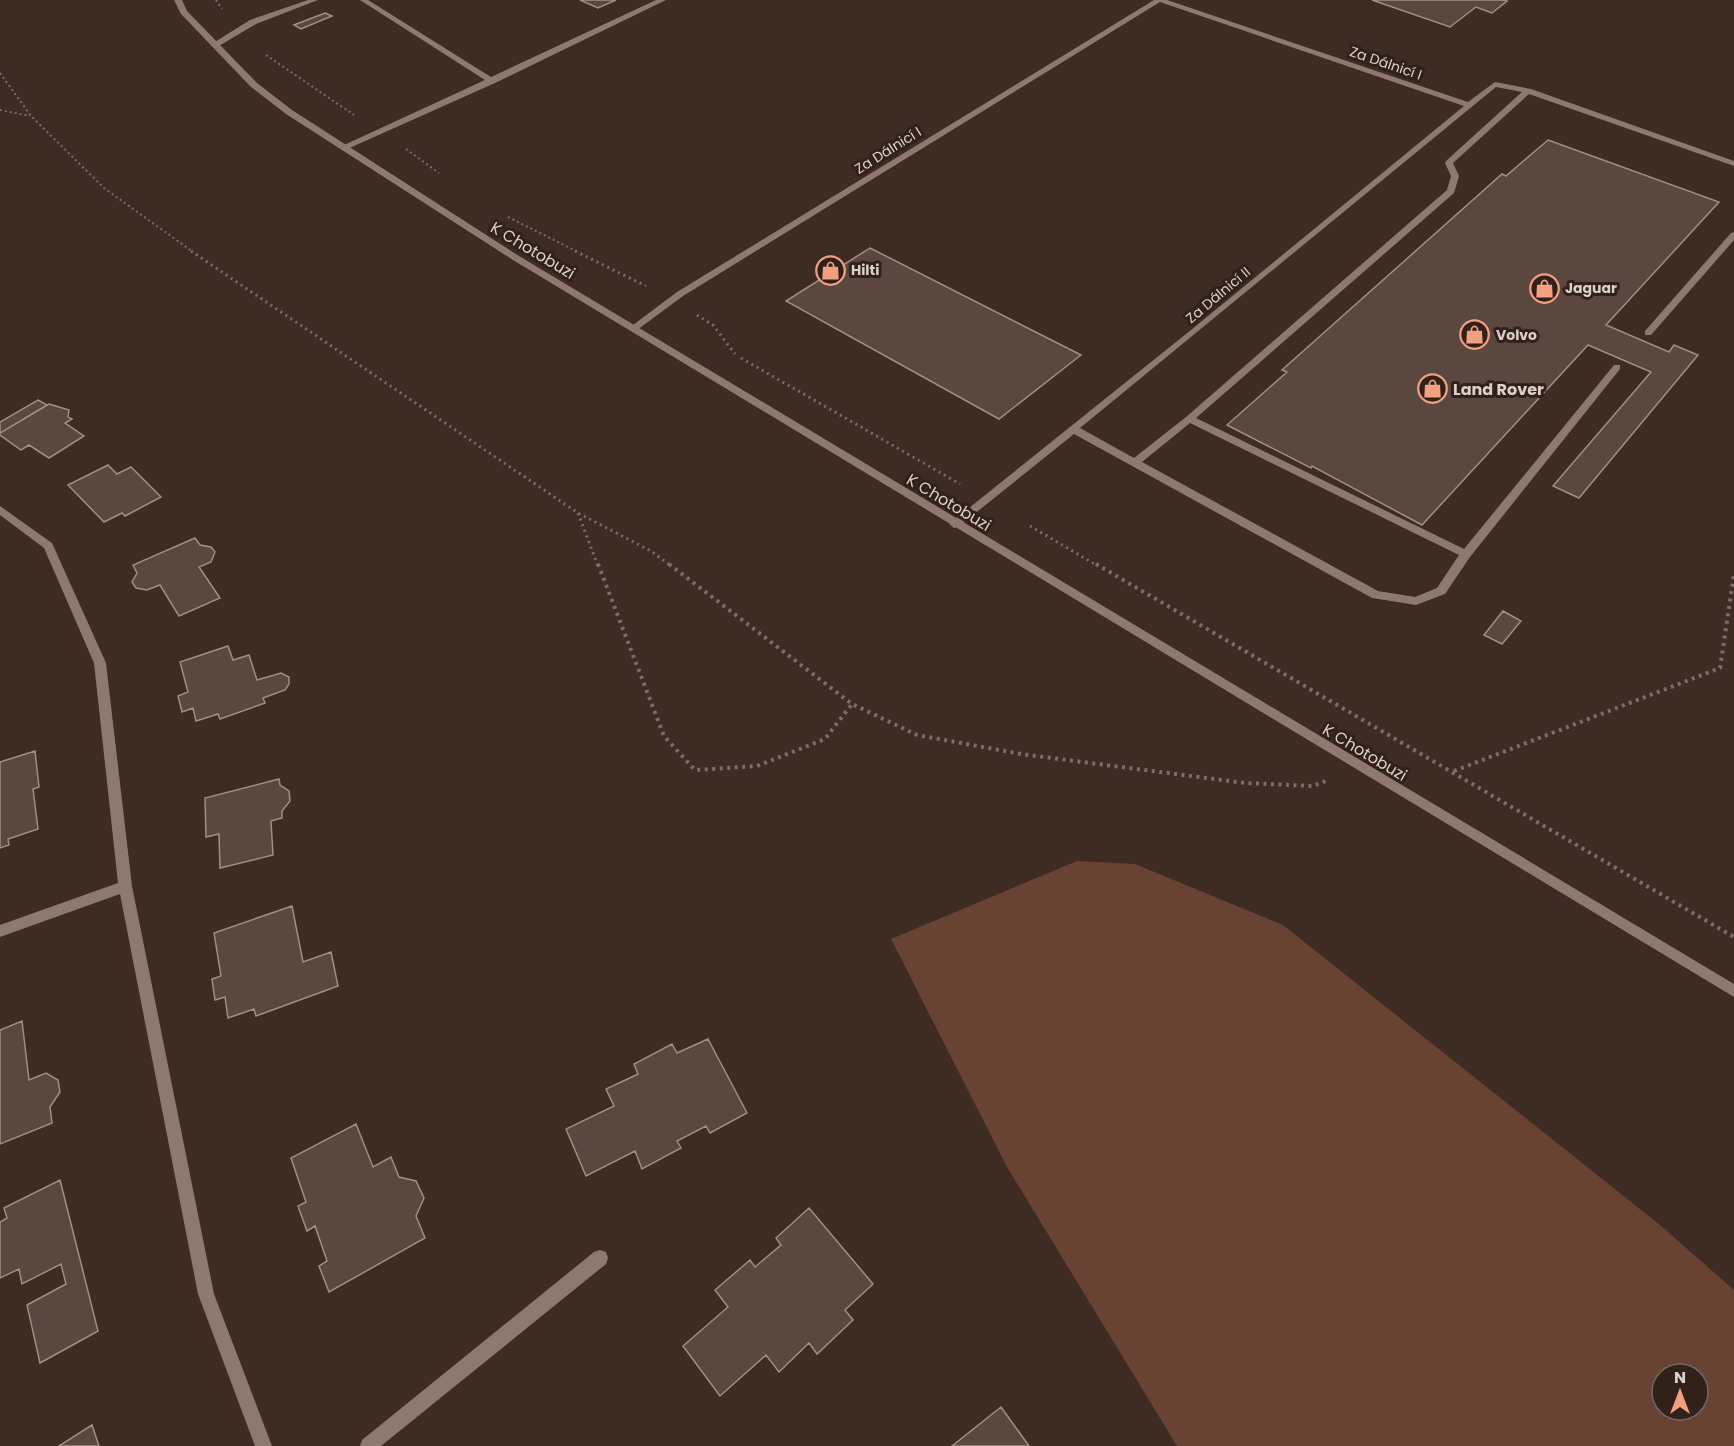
<svg xmlns="http://www.w3.org/2000/svg" width="1734" height="1446" viewBox="0 0 1734 1446" font-family="Poppins,sans-serif">
<rect width="100%" height="100%" fill="#3d2b24"/>
<path fill="#684233" fill-rule="evenodd" d="M1077,861L1135,864L1283,925L1660,1225L1734,1290V1446H1177L1007,1167L891,939ZM1662,1374H1698V1410H1662Z"/>
<path fill="#5a4740" stroke="#a38d85" stroke-width="1.5" d="M580,0H616L598,8Z
M1372,0H1503L1507,1L1492,13L1476,7L1450,27Z
M325,13L332,16L301,29L294,25Z
M1548,140L1719,202L1606,325L1669,352L1674,345L1698,355L1579,498L1553,486L1651,372L1588,345L1422,525L1312,466L1311,468L1227,425L1287,372L1282,370L1502,174L1506,176Z
M870,248L1081,355L999,419L786,301Z
M38,400L47,405L0,433V422Z
M49,404L69,410L68,417L72,419L65,423L84,436L49,458L29,445L21,450L0,435V433Z
M108,465L117,474L131,467L161,497L125,516L122,513L104,522L68,485Z
M195,538L200,545L211,547L215,552L211,562L199,567L220,598L179,616L160,585L147,590L136,588L132,582L137,573L133,565Z
M1503,611L1521,621L1502,644L1484,635Z
M228,646L233,660L249,655L257,680L281,673L289,677V684L285,690L263,698L265,703L220,719L218,714L196,721L193,708L182,712L178,696L188,692L180,662Z
M35,751L39,787L33,789L38,829L8,839L9,845L0,848V762Z
M279,779L280,785L289,791L290,801L282,811V818L271,821L273,855L220,868L219,834L206,837L205,798Z
M292,906L303,962L331,952L338,986L256,1016L254,1009L228,1018L225,997L215,1000L212,979L221,976L214,933Z
M22,1021L29,1080L46,1073L58,1080L60,1092L50,1107L52,1123L0,1144V1030Z
M708,1039L747,1113L710,1133L706,1126L677,1141L681,1148L642,1169L635,1151L586,1176L566,1129L614,1106L606,1089L638,1074L634,1064L672,1044L677,1053Z
M356,1124L373,1167L391,1157L399,1177L416,1181L424,1198L416,1216L425,1238L329,1292L319,1266L327,1261L315,1226L307,1231L298,1206L306,1202L291,1158Z
M60,1180L98,1331L40,1363L27,1305L66,1284L61,1264L22,1284L19,1269L0,1278V1222L7,1218L4,1208Z
M809,1208L873,1284L845,1310L853,1320L817,1354L809,1343L779,1372L766,1355L720,1396L683,1346L728,1307L715,1290L750,1260L755,1267L781,1245L776,1238Z
M1001,1407L1029,1446H952Z
M92,1425L99,1446H59Z"/>
<g fill="none" stroke-linecap="round" stroke-linejoin="round">
<path stroke="#7d6e68" stroke-width="2" stroke-dasharray="2 3" stroke-linecap="butt" d="M216,0L222,9
M266,55L354,115
M0,73L31,116L104,188L193,252
M0,110L30,116
M406,149L439,173
M508,217L578,252"/>
<path stroke="#7d6e68" stroke-width="3" stroke-dasharray="2 4" stroke-linecap="butt" d="M191,251L578,513L651,551L671,566
M575,251L646,286
M697,315L713,325L735,354
M741,358L960,484
M578,513L598,566
M1030,526L1098,566"/>
<path stroke="#7d6e68" stroke-width="4" stroke-dasharray="3 4.5" stroke-linecap="butt" d="M598,564L664,736L695,770L757,766L825,739L852,704
M669,564L852,704L917,735L1021,754L1245,783L1313,786L1328,780
M1096,564L1734,937
M1454,771L1720,668L1734,574"/>
<path fill="#8f786f" fill-rule="evenodd" d="M308,0H318L256,24L217,47L210,45L250,20Z
M360,0H368L491,77L656,0H666L495,83L345,150L341,148L342,146L485,80Z
M1154,0H1167L1468,102L1495,82L1531,89L1734,161V166L1529,94L1453,163L1459,176L1454,193L1196,418L1464,549L1614,365H1620V369L1470,557L1445,594L1416,605L1372,598L1074,434L958,527L954,528L949,524L1191,330L1464,106L1160,2L683,296L637,330L634,331L629,328L677,292ZM1496,87L1522,92L1446,161L1445,163L1451,176L1447,190L1186,417L1134,458L1080,428ZM1190,423L1459,555L1437,588L1415,597L1378,591L1142,462Z
M1734,232V240L1651,335H1645V331L1731,233Z"/>
<path fill="#8f786f" fill-rule="evenodd" d="M174,0H182L187,11L257,83L292,110L519,256L1734,984V997L513,260L286,114L251,87L181,14Z
M0,506L52,543L106,663L132,886L214,1294L272,1446H255L198,1294L120,894L0,937V925L118,883L94,663L44,548L0,515Z
M600,1250L606,1252L608,1258L606,1264L381,1446H360L362,1440L594,1252Z"/>
</g>
<defs>
<symbol id="shop-ring" viewBox="-11 -11 22 22"><circle r="9.5" fill="#32211b" stroke="#f2a07f" stroke-width="1.5"/><path d="M-5-2.5h2.3a2.7 3.5 0 0 1 5.4 0H5L5.5 6h-11ZM-1.5-2.5h3a1.5 2.3 0 0 0-3 0Z" fill="#f2a07f"/></symbol>
</defs>
<g fill-rule="evenodd">
<use href="#shop-ring" x="814" y="254" width="33" height="33"/>
<use href="#shop-ring" x="1528" y="272" width="33" height="33"/>
<use href="#shop-ring" x="1458" y="318" width="33" height="33"/>
<use href="#shop-ring" x="1416" y="372" width="33" height="33"/>
</g>
<g text-anchor="middle" stroke-width="6" stroke-linejoin="round" paint-order="stroke">
<g font-size="14" fill="#dbd0cb" stroke="#32211b">
<text transform="translate(1386 63) rotate(19)" y="5">Za Dálnicí I</text>
<text transform="translate(888 150) rotate(-32)" y="5">Za Dálnicí I</text>
<text transform="translate(1218 295) rotate(-40)" y="5">Za Dálnicí II</text>
</g>
<g font-size="14" font-weight="bold" fill="#dbd0cb" stroke="#32211b" text-anchor="start">
<text x="851" y="275">Hilti</text>
<text x="1565" y="293">Jaguar</text>
<text x="1496" y="340">Volvo</text>
</g>
<g font-size="16" fill="#dbd0cb" stroke="#32211b">
<text transform="translate(533 250) rotate(31)" y="6">K Chotobuzi</text>
<text transform="translate(949 502) rotate(31)" y="6">K Chotobuzi</text>
<text transform="translate(1365 752) rotate(31)" y="6">K Chotobuzi</text>
</g>
<g font-size="16" font-weight="bold" fill="#dbd0cb" stroke="#32211b" text-anchor="start">
<text x="1453" y="395">Land Rover</text>
</g>
</g>
<g transform="translate(1680 1392)"><circle r="28" fill="#32211b" stroke="#766761" stroke-width="1.5"/>
<path d="M0-4.5L10 22L0 15L-10 22Z" fill="#f2a07f"/>
<text y="-9" font-size="16" font-weight="bold" text-anchor="middle" fill="#dbd0cb">N</text>
</g>
</svg>
